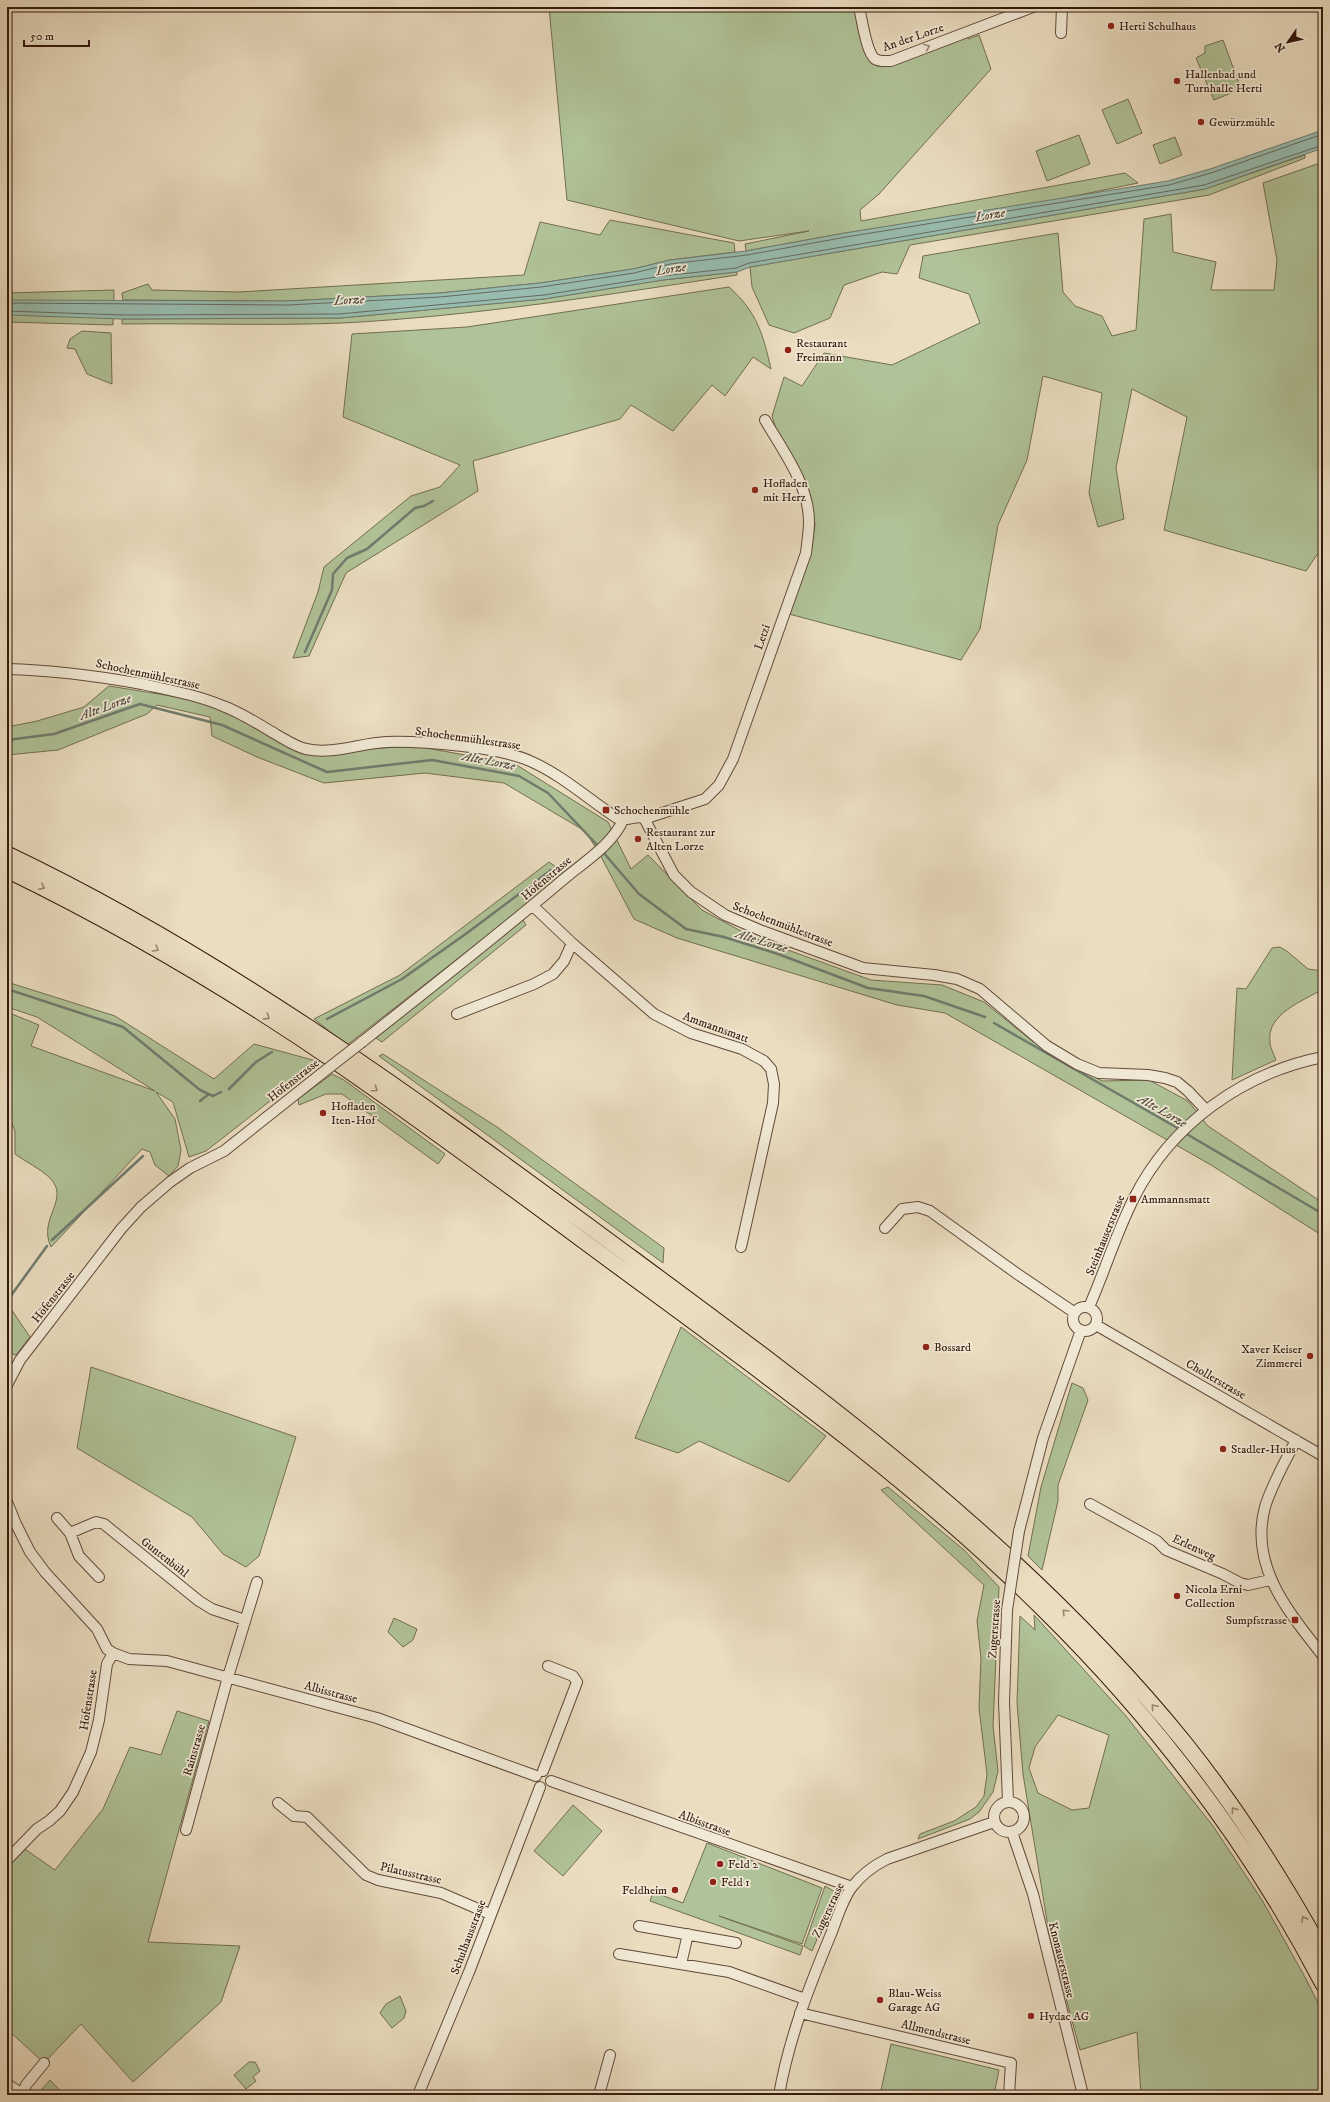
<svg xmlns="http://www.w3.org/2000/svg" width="1330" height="2102" viewBox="0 0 1330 2102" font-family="'IM FELL DW Pica',serif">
<rect width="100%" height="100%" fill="#eaddc0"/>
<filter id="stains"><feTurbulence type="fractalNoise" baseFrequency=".005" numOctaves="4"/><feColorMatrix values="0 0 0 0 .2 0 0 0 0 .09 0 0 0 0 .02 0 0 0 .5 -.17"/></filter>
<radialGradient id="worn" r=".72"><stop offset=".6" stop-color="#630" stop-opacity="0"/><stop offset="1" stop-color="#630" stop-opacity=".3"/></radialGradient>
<path fill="#b0c297" stroke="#726e52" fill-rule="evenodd" d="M549,7H855C860,30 860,70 891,66L967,37L968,39L979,35L991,69L879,194L860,210L861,221L1125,173L1138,183L1030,205L845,233L746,251L745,244L809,231L739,241L567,200Z
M1223,40L1241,89L1214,100L1196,58L1205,53V46Z
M1128,99L1142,133L1117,144L1102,110Z
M1079,135L1090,164L1047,181L1036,151Z
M1175,137L1182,155L1160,164L1153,145Z
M1305,155V158L1209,195L910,245L897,274L882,272L844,285L830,318L794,333L769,325L752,287L750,267L1205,189Z
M1323,162V546L1306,571L1164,530L1187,417L1132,389L1116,468L1124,519L1098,527L1089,493L1102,393L1043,376L1027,460L998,525L980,629L961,660L789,614L811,554L815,524L809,493L776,429L772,416L784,377L802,386L824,353L892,365L980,323L969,294L919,278L923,256L1058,233L1063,292L1075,306L1102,316L1112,336L1136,330L1144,219L1171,214L1173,252L1216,262L1211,290H1274L1277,260L1263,183Z
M610,220L734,243L735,252L670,260L633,269L540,283L440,293L288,301L123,300L122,293L148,284L152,290L239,292L524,275L540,222L600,235Z
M737,272V275C606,295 475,316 343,323C269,326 195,323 122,324V319L340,318L544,299L663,280Z
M729,287C757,312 763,334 771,369L753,357L725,396L712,385L673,431L631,405L620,419L473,461L478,491L346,573L309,656L293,658L318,592L324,567L411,496L440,487L460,465L343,417L352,334L467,327Z
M114,290L113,325L7,322V293Z
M82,331L111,333L112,384L87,374L75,349L67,348L70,339Z
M109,686L196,700L269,731L303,753L415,746L515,764L608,822L631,869L648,855L702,910L752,937L871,980L942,985L984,1002L1032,1041L1102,1081L1149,1080L1188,1101L1208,1126L1323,1203V1236L1211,1165L945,1013L897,1005L677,938L634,919L598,851L585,831L504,783L425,773L324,783L257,757L212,736L210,717L157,705L147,714L58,750L7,755V727L37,721L84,707Z
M549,862L566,874L347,1045L314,1019L400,975Z
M523,920L526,925L382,1042L376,1038Z
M1280,947L1288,952L1308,969L1323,971V989C1303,1001 1266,1014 1270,1042C1270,1048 1274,1054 1276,1060L1232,1080L1237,988L1246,989L1272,948Z
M7,982L115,1016L214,1079L254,1044L320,1062L206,1151L189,1157L173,1102L156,1092L175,1119L181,1150L178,1166L169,1176L155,1165L150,1152L142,1149L51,1247C37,1218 72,1199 49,1177C39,1168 26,1162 15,1154V1131L7,1112V1012L39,1025L31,1046L155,1091L37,1017L7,1007Z
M383,1054L497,1127L664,1248L663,1263L379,1056Z
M332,1074L344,1080L445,1154L438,1164L342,1094H326L299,1105L298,1099Z
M9,1306L30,1337L16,1355L7,1352V1308Z
M681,1327L826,1436L789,1482L699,1441L678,1453L635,1438Z
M91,1367L296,1437L259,1556L246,1567L223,1554L192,1517L77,1448Z
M1072,1383L1083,1388L1088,1400L1058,1485V1501L1042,1570L1028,1556L1041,1487Z
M888,1487L964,1550L999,1587L993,1726L998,1771L993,1792L979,1812L970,1819L918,1839L920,1834L954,1821L976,1807L984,1796L987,1774L979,1708L981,1658L977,1621L984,1585L881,1490Z
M1034,1615L1126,1716L1213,1826L1262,1900L1306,1979L1323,2013V2095H1141L1137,2032L1080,2050L1050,1939L1023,1774L1017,1703L1020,1616L1035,1630ZM1058,1715L1109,1735L1089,1808L1072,1810L1038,1793L1029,1768L1035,1747Z
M394,1618L417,1629L413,1640L403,1647L388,1632Z
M177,1711L209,1721L148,1942L240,1946L221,2002L133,2082L81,2024L44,2063L7,2029V1863L22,1847L55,1870L103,1809L130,1747L161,1755Z
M573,1805L602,1831L563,1876L534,1851Z
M707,1843L822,1888L802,1944L719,1916L803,1946L800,1955L650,1901L653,1892L683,1903Z
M825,1886L837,1893L812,1951L804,1946Z
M400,1996L406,2011L404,2018L392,2028L380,2013L386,2004Z
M891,2044L999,2070L994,2095H880Z
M249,2062H255L260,2071L253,2077L256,2081L246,2089L234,2075Z
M50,2080L64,2095H40L42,2089Z"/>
<path fill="#98bcaf" stroke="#707b6e" d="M1323,130V148L1205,189L750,267L737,272L663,280L544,299L340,318L122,319L7,315V300L288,301L440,293L540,283L633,269L670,260L746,251L845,233L1168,181L1210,169Z"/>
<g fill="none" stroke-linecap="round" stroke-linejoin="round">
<path stroke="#666a5e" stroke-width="1" d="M7,303L288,305L440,297L541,287L634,273L670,264L747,255L846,237L1169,185L1211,173L1323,134
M7,311L122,315L339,314L544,295L662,276L736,268L749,263L1204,185L1323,145"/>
<path stroke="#707b6e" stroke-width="2.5" d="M305,652L332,590L333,574L347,558L367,549L415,508L424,506L433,501
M7,740L54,734L140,704L222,725L327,772L432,760L519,776L548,793L600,848
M603,852L639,894L686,929L724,937L778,954L868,988L924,996L985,1017
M7,989L123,1027L200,1090L213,1096L221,1092
M327,1019L402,979L467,933L551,870
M994,1023L1181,1130
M229,1089L256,1062L272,1052
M200,1101L209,1094
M1185,1133L1323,1214
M52,1240L143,1156
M7,1301L47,1246"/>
<defs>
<path id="minor" d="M859,7C862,19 866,52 875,59C880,62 885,61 891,61L1033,7
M1061,33L1062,7
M7,669C53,670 97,676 142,684C169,690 197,695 223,706C242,713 260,725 277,735C286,740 296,747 306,749C333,755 360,743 387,742C421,741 500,747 530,761C562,775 588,799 617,818C626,822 635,815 644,818L674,875L691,892L725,915L762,931L863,968L934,975L957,979L980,989L1047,1046L1077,1064L1099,1073L1148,1075L1165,1078L1177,1082L1188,1091L1206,1110
M647,820L650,817L705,799L719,785L733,759L806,553C807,543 809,532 809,522C809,485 783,451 765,420
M533,906L572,943L654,1014L691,1033L742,1049L764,1061L771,1069L774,1084L773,1103L741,1247
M457,1014L534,984L553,974L564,961L572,943
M362,1042C430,988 498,935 564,879C584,862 612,845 623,820
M885,1228L902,1209L918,1207L930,1211L1016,1273L1075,1313
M1089,1307C1105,1271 1116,1233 1134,1198C1171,1124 1243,1073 1323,1057
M1073 1319a12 12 0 1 1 24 0a12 12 0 1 1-24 0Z
M1096,1325L1323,1456
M7,1385L20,1360L121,1229L141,1207L170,1182L190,1168L224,1151L321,1074
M1296,1440C1285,1462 1272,1484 1265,1507C1249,1567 1289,1612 1323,1656
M7,1502L16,1524L30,1552L45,1572L97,1629L107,1649L113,1653L129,1659L167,1661L377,1718L536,1776
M1090,1504L1157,1541L1166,1550L1223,1574L1240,1583L1248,1585L1270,1580
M57,1518L70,1533
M1019,1531L1043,1438L1081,1330
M99,1577L79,1556L70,1533L96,1522L104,1524L199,1601L212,1609L245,1620
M1007,1610L1004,1702L1008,1801
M543,1771L577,1682L573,1676L548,1666
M551,1781L852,1887
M994 1817a15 15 0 1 1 30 0a15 15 0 1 1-30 0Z
M278,1803L294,1816L307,1817L366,1875L378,1880L441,1893L490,1914
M186,1830L228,1677L257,1582
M1012,1832L1033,1894L1083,2095
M7,1860L37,1829L49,1821L60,1811L73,1792L91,1752L99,1720L107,1664L113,1653
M639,1926L736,1943
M619,1954L729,1972L805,1999
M681,1964L688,1934
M800,2013L1011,2063L1009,2095
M7,2084L22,2094
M22,2095L26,2085L44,2063
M418,2095L469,1972L540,1787
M599,2095L610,2055
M779,2095C789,2038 809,1987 831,1934C837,1919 842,1900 852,1887C862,1874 873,1866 887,1859L994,1822"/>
<path id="highway" d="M7,854C215,953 401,1088 586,1224C798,1381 1017,1536 1184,1742C1237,1808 1282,1879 1323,1953
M7,870C120,925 229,989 333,1060C419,1119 504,1182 589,1245C746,1361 908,1474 1047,1613C1157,1722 1251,1846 1323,1984"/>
</defs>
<use href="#minor" stroke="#624a3a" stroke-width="12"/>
<use href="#highway" stroke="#34190d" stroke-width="17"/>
<use href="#minor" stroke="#f1e9d6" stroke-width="10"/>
<use href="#highway" stroke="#eaddc0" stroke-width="15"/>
<defs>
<path id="minor-bridge" d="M321,1074L362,1042
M1007,1610L1019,1531"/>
</defs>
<use href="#minor-bridge" stroke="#624a3a" stroke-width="12" stroke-linecap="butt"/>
<use href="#minor-bridge" stroke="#f1e9d6" stroke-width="10"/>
</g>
<defs><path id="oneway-chevron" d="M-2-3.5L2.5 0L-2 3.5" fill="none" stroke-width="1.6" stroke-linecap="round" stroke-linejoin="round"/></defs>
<use stroke="#9c8b7c" href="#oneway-chevron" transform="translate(927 47) rotate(-21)"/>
<g stroke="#98856f">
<use href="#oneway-chevron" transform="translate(42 887) rotate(27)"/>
<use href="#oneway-chevron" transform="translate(156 949) rotate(30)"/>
<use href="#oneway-chevron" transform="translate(267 1017) rotate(33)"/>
<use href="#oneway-chevron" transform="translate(375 1089) rotate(35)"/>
<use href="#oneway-chevron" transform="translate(1065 1612) rotate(-135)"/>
<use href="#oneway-chevron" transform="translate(1154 1707) rotate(-130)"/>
<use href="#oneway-chevron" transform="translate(1234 1810) rotate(-126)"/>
<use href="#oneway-chevron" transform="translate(1304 1919) rotate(-120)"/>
</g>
<g fill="#8f2418" stroke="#f1e9d6" stroke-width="1.5">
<circle cx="1111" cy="26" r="4"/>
<circle cx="1177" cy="81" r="4"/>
<circle cx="1201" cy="122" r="4"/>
<circle cx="788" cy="350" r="4"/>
<circle cx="755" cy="490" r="4"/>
<rect x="602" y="806" width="8" height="8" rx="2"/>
<circle cx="638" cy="839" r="4"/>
<circle cx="323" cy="1113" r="4"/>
<rect x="1129" y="1195" width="8" height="8" rx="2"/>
<circle cx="926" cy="1347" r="4"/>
<circle cx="1310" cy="1356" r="4"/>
<circle cx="1223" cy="1449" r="4"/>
<circle cx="1177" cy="1596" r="4"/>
<rect x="1291" y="1616" width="8" height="8" rx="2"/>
<circle cx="720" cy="1864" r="4"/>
<circle cx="713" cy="1882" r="4"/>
<circle cx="675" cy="1890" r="4"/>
<circle cx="880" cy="2000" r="4"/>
<circle cx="1031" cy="2016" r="4"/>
</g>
<g text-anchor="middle" stroke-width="3.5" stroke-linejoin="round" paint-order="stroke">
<g font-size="12" fill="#34190d" stroke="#f1e9d6" text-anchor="start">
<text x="1119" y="30">Herti Schulhaus</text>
<text x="1185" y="78">Hallenbad und<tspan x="1185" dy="14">Turnhalle Herti</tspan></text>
<text x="1209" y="126">Gewürzmühle</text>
<text x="796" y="347">Restaurant<tspan x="796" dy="14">Freimann</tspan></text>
<text x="763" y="487">Hofladen<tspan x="763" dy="14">mit Herz</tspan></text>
<text x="614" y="814">Schochenmühle</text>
<text x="646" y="836">Restaurant zur<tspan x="646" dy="14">Alten Lorze</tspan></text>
<text x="331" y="1110">Hofladen<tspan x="331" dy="14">Iten-Hof</tspan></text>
<text x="1141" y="1203">Ammannsmatt</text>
<text x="934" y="1351">Bossard</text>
<text x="1302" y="1353" text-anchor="end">Xaver Keiser<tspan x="1302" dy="14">Zimmerei</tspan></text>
<text x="1231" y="1453">Stadler-Huus</text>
<text x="1185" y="1593">Nicola Erni<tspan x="1185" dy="14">Collection</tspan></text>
<text x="1287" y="1624" text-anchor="end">Sumpfstrasse</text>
<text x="728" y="1868">Feld 2</text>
<text x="721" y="1886">Feld 1</text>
<text x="667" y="1894" text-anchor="end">Feldheim</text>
<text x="888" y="1997">Blau-Weiss<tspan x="888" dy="14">Garage AG</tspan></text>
<text x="1039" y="2020">Hydac AG</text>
</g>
<g font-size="12" fill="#34190d" stroke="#f1e9d6">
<text transform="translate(913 37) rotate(-19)" y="4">An der Lorze</text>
<text transform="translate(762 637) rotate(-71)" y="4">Letzi</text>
<text transform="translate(148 674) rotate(12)" y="4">Schochenmühlestrasse</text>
<text transform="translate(468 738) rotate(8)" y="4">Schochenmühlestrasse</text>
<text transform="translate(546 878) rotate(-40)" y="4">Höfenstrasse</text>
<text transform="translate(783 924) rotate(21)" y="4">Schochenmühlestrasse</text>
<text transform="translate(716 1027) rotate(20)" y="4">Ammannsmatt</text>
<text transform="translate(293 1080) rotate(-38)" y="4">Höfenstrasse</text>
<text transform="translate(1105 1235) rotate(-68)" y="4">Steinhauserstrasse</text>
<text transform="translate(53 1297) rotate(-52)" y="4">Höfenstrasse</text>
<text transform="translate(1216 1379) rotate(30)" y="4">Chollerstrasse</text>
<text transform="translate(1194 1547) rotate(25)" y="4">Erlenweg</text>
<text transform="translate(165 1557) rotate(38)" y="4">Guntenbühl</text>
<text transform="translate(994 1629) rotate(-86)" y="4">Zugerstrasse</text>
<text transform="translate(331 1692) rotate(15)" y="4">Albisstrasse</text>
<text transform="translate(88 1700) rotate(-81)" y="4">Höfenstrasse</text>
<text transform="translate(194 1750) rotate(-74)" y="4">Rainstrasse</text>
<text transform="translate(705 1823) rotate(20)" y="4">Albisstrasse</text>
<text transform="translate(411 1873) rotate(13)" y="4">Pilatusstrasse</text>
<text transform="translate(828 1910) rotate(-65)" y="4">Zugerstrasse</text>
<text transform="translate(468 1937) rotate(-69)" y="4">Schulhausstrasse</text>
<text transform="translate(1062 1960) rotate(76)" y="4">Knonauerstrasse</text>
<text transform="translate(936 2032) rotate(14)" y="4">Allmendstrasse</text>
</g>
<g font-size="13" font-style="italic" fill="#524a3e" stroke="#f1e9d6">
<text transform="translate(990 214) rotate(-10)" y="5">Lorze</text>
<text transform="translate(671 268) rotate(-9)" y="5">Lorze</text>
<text transform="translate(349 299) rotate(-3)" y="5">Lorze</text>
<text transform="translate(105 706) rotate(-20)" y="5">Alte Lorze</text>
<text transform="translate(489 760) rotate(11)" y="5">Alte Lorze</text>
<text transform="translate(762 940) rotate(17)" y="5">Alte Lorze</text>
<text transform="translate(1163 1110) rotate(30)" y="5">Alte Lorze</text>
</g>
</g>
<rect width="1330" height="2102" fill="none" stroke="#eaddc0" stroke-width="24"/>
<rect x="8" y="8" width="1314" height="2086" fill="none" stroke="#34190d" stroke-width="2"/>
<rect x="12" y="12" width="1306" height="2078" fill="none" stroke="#34190d"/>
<g transform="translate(1288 42) rotate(236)" stroke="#f1e9d6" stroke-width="3" paint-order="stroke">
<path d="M0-3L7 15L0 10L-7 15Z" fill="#34190d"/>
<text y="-6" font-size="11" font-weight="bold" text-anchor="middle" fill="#34190d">N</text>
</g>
<path d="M24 40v6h65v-6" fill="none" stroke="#34190d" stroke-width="2"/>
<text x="30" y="40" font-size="12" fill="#34190d" stroke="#f1e9d6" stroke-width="3" paint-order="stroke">50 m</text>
<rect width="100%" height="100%" filter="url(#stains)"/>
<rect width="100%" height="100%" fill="url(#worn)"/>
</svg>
